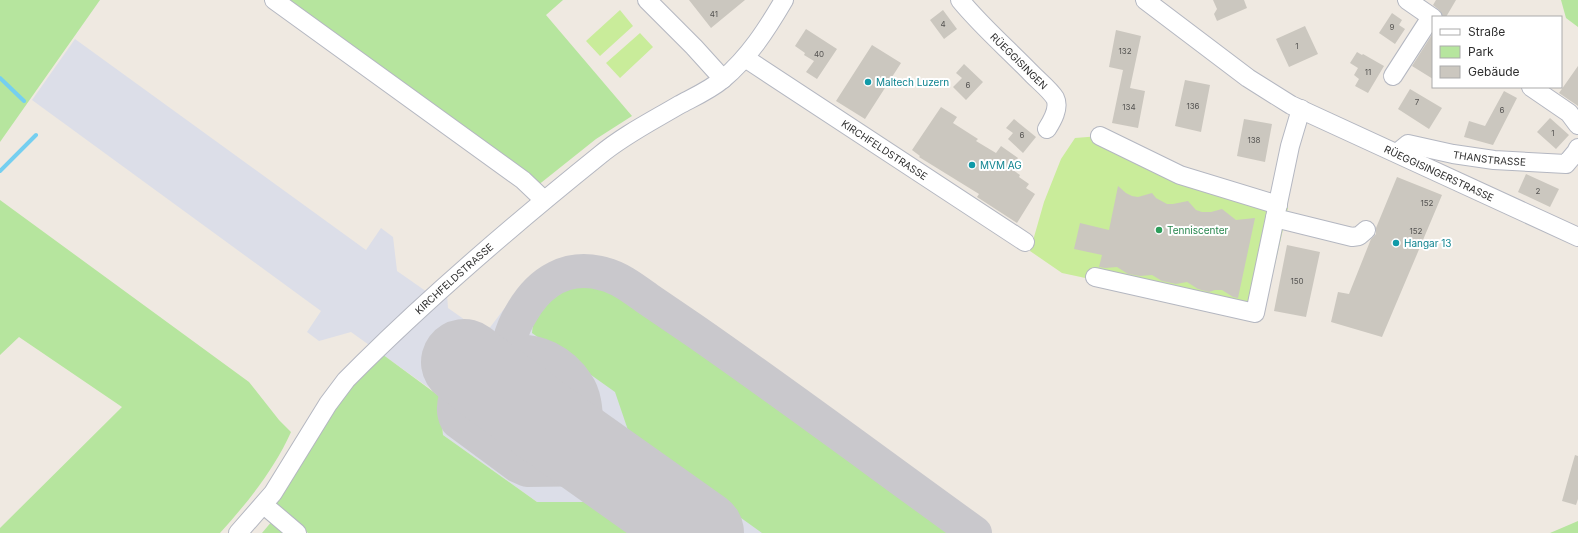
<svg xmlns="http://www.w3.org/2000/svg" width="1578" height="533" viewBox="0 0 1578 533" font-family="Inter,sans-serif">
<rect width="100%" height="100%" fill="#efe9e1"/>
<path fill="#dcdee8" d="M75,39L366,250L381,228L393,237L397,271L430,294H447L448,308L485,334L523,284L549,266L559,260L575,256L592,257L616,263L636,274L648,288L990,533H631L588,502H537L443,435L439,395L351,332L319,341L307,332L321,311L32,100Z"/>
<path fill="#b6e59e" d="M0,0H100L0,142Z
M279,0H563L546,15L632,116L596,139L537,186Z
M1561,0H1578V27L1566,18Z
M0,200L249,382L279,420L291,432C274,470 247,503 220,533H0V528L122,407L19,337L0,355Z
M591,282C606,284 616,288 628,297L957,533H762L631,439L615,392L532,333C534,310 552,289 575,283C580,282 586,282 591,282Z
M382,354L439,396L443,435L537,502H588L631,533H308L275,504L307,451L352,384Z
M278,514L301,533H262Z
M1578,521V533H1550Z"/>
<path fill="#c9ec9a" d="M620,10L633,26L600,56L586,41Z
M640,33L653,47L620,78L606,63Z
M1100,136L1180,175L1288,208L1263,316L1062,273L1030,251L1044,202L1061,159L1075,138Z"/>
<g fill="none" stroke-linecap="round" stroke-linejoin="round">
<path stroke="#75cff0" stroke-width="4" d="M0,78L24,101
M0,171L36,135"/>
<path stroke="#c9c8cc" stroke-width="34" d="M543,421C523,395 504,375 510,340C512,330 517,320 522,312C540,281 568,264 604,274C620,278 634,289 648,299C664,310 679,320 695,331C790,397 882,466 975,533
M598,459C579,440 593,407 577,384C570,373 560,364 548,358C520,344 480,355 463,381C456,393 450,408 457,421L518,466L527,470L601,469L609,470L617,473"/>
<path stroke="#c9c8cc" stroke-width="86" d="M464,362L543,421L701,533"/>
</g>
<path fill="#cbc7bf" d="M689,0H745L711,28Z
M1213,0H1244L1247,8L1217,21L1214,14L1217,9Z
M1436,0H1456L1446,17H1443L1439,10L1433,5Z
M943,10L957,29L944,39L930,20Z
M1392,13L1402,20L1399,25L1405,29L1395,44L1379,33Z
M1305,26L1318,54L1289,67L1276,39Z
M806,29L837,49L817,79L806,72L814,61L804,55L805,53L795,46Z
M1116,30L1141,36L1130,88L1145,91L1138,128L1112,123L1123,70L1109,67Z
M1433,33V79L1412,66Z
M872,45L901,63L865,119L836,101Z
M1357,52L1362,55L1363,54L1384,66L1368,93L1355,86L1359,79L1354,75L1358,68L1350,63Z
M964,64L983,82L966,100L953,87L962,78L956,73Z
M1578,66V106L1559,93Z
M1185,80L1210,85L1201,132L1175,126Z
M1410,89L1442,108L1429,129L1398,109Z
M1504,91L1517,98L1493,145L1464,137L1469,121L1485,126Z
M941,107L957,117L953,123L978,139L976,141L996,153L1001,146L1018,158L1010,168L1020,175L1019,177L1029,184L1026,188L1035,194L1017,223L977,197L979,194L919,157L920,156L912,150Z
M1550,118L1569,135L1556,149L1537,132Z
M1014,119L1036,137L1023,153L1008,139L1013,133L1006,128Z
M1244,119L1272,124L1265,162L1237,156Z
M1526,174L1559,189L1550,207L1518,192Z
M1397,177L1442,195L1382,337L1331,322L1338,292L1349,294L1371,239L1376,234V228Z
M1118,186L1126,193L1132,196L1138,197L1152,193L1156,198L1167,204H1173L1188,201L1196,210L1202,212H1211L1222,209L1236,220L1255,218L1238,298L1233,297L1222,290H1215L1209,292L1198,289L1187,282L1176,284L1162,281L1152,275L1140,276L1128,274L1117,267L1105,268L1099,267L1102,255L1074,249L1080,223L1109,230Z
M1287,245L1320,252L1306,317L1274,311Z
M1575,455L1578,456V499L1576,505L1562,501Z"/>
<g fill="none" stroke-linecap="round" stroke-linejoin="round">
<defs>
<g id="minor">
<path d="M274,0L523,180L544,200"/>
<path d="M647,0L694,47L723,79"/>
<path id="s1" d="M960,0C982,27 1009,50 1033,75C1040,82 1050,90 1055,98C1060,108 1052,121 1047,129"/>
<path id="s2" d="M1145,0L1248,78L1291,105L1578,237"/>
<path d="M1407,0L1433,18"/>
<path id="s3" d="M745,58L1025,242"/>
<path d="M1393,76L1431,17"/>
<path d="M1531,87L1569,113L1578,125"/>
<path d="M1100,136L1180,175L1278,205"/>
<path id="s4" d="M1397,153L1408,144L1453,154L1494,160L1566,164L1576,152L1578,148"/>
<path d="M1275,218L1352,237L1359,236L1366,230"/>
<path d="M1095,277L1255,313L1290,146L1301,109"/>
<path d="M264,505L297,533"/>
<path id="s5" d="M238,533L273,493L328,404L346,380L363,363C438,289 518,221 600,155C624,135 652,121 679,105C694,97 710,90 723,79C749,57 767,29 784,0"/>
</g>
</defs>
<use href="#minor" stroke="#b4b7c1" stroke-width="20"/>
<use href="#minor" stroke="#fff" stroke-width="18"/>
</g>
<g fill="#0f9aa8" stroke="#fff" stroke-width="1.5">
<circle cx="868" cy="82" r="4"/>
<circle cx="972" cy="165" r="4"/>
<circle cx="1396" cy="243" r="4"/>
</g>
<circle fill="#2e9e5b" stroke="#fff" stroke-width="1.5" cx="1159" cy="230" r="4"/>
<g text-anchor="middle" stroke-width="4" stroke-linejoin="round" paint-order="stroke">
<g font-size="8" fill="#555452">
<text x="714" y="17">41</text>
<text x="943" y="27">4</text>
<text x="1392" y="30">9</text>
<text x="1297" y="49">1</text>
<text x="1125" y="54">132</text>
<text x="819" y="57">40</text>
<text x="1368" y="75">11</text>
<text x="968" y="88">6</text>
<text x="1417" y="105">7</text>
<text x="1193" y="109">136</text>
<text x="1129" y="110">134</text>
<text x="1502" y="113">6</text>
<text x="1553" y="136">1</text>
<text x="1022" y="138">6</text>
<text x="1254" y="143">138</text>
<text x="1538" y="194">2</text>
<text x="1427" y="206">152</text>
<text x="1416" y="234">152</text>
<text x="1297" y="284">150</text>
</g>
<g font-size="10" fill="#2e2e2e" stroke="#fff">
<text dy="4" stroke="none"><textPath href="#s1" startOffset="85">RÜEGGISINGEN</textPath></text>
<text dy="4" stroke="none"><textPath href="#s3" startOffset="167">KIRCHFELDSTRASSE</textPath></text>
<text dy="4" stroke="none"><textPath href="#s4" startOffset="97">THANSTRASSE</textPath></text>
<text dy="4" stroke="none"><textPath href="#s2" startOffset="343">RÜEGGISINGERSTRASSE</textPath></text>
<text dy="4" stroke="none"><textPath href="#s5" startOffset="336">KIRCHFELDSTRASSE</textPath></text>
</g>
<g font-size="10" fill="#0d838f" stroke="#fff" text-anchor="start">
<text x="876" y="86">Maltech Luzern</text>
<text x="980" y="169">MVM AG</text>
<text x="1404" y="247">Hangar 13</text>
</g>
<g font-size="10" fill="#27864d" stroke="#fff" text-anchor="start">
<text x="1167" y="234">Tenniscenter</text>
</g>
</g>
<rect x="1432" y="16" width="130" height="72" fill="#ffffff" stroke="#ababab"/>
<rect x="1440" y="29" width="20" height="6" fill="#ffffff" stroke="#ababab"/>
<text x="1468" y="36" font-size="12" fill="#2e2e2e">Straße</text>
<rect x="1440" y="46" width="20" height="12" fill="#b6e59e" stroke="#ababab"/>
<text x="1468" y="56" font-size="12" fill="#2e2e2e">Park</text>
<rect x="1440" y="66" width="20" height="12" fill="#cbc7bf" stroke="#ababab"/>
<text x="1468" y="76" font-size="12" fill="#2e2e2e">Gebäude</text>
</svg>
